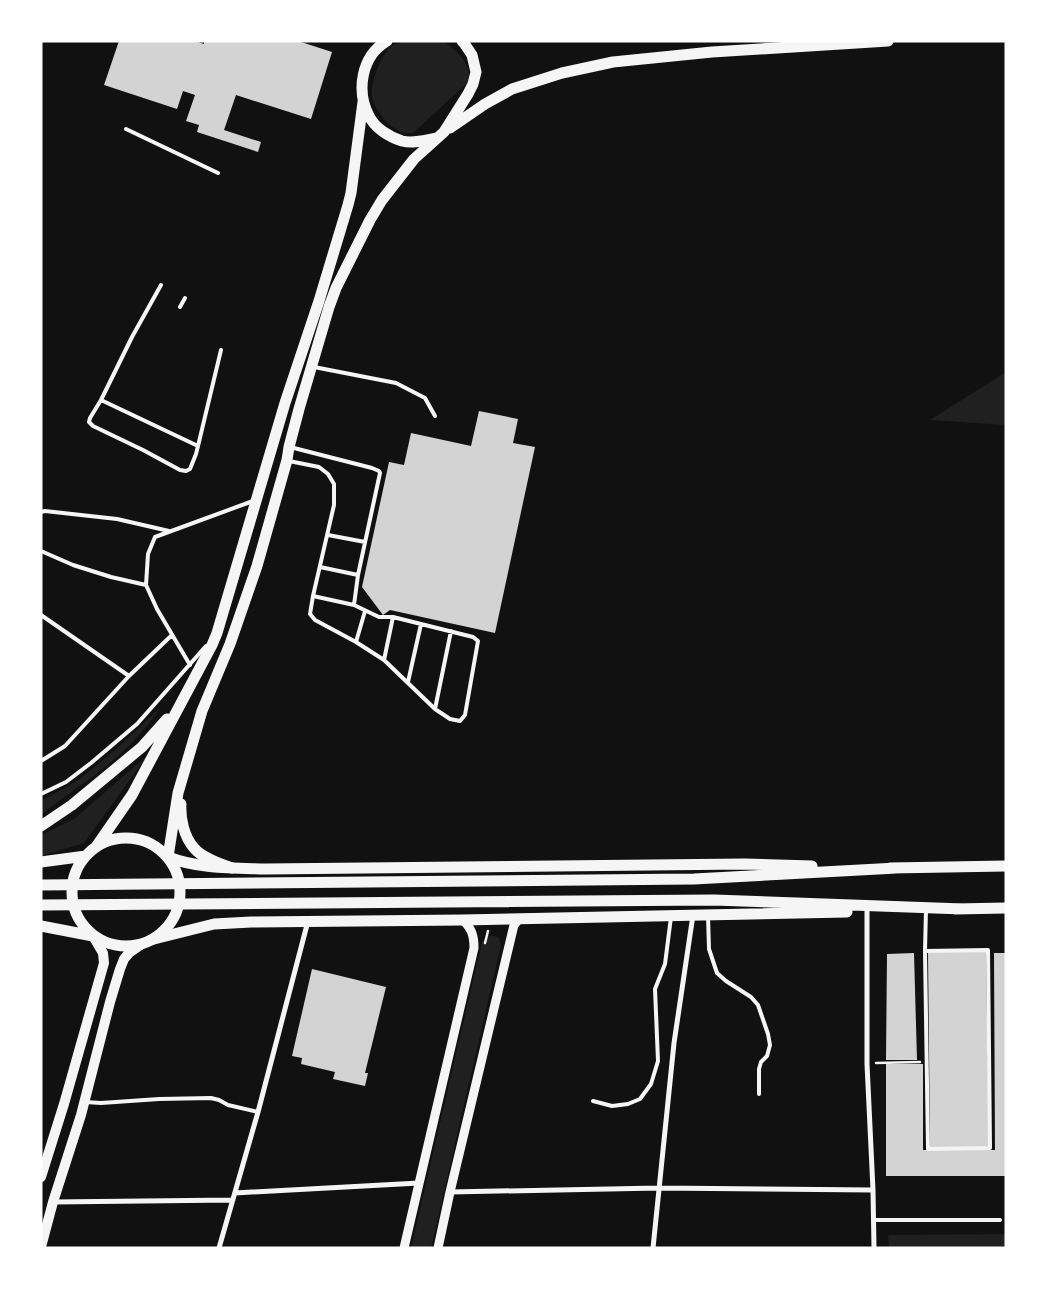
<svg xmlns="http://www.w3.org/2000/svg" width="1047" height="1289" viewBox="0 0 1047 1289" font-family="Manrope,sans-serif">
<rect width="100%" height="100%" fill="#111"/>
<path fill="#202020" d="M403,41C414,41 428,39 439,41C452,43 472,65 469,79C468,83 465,86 462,88L413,133C409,133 405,134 401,132C389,127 374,110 372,96C370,82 381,55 392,46C395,44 400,43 403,41Z
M1006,372V425L930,420Z
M162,706C149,724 135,741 118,756C94,778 66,794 41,815V801L80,779L114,751Z
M147,756L84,843L41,856V835L74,819Z
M490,936H495L499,938L501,945L431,1248H411L482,942L485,938Z
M1006,1234V1248H889L888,1235Z"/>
<path fill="#d3d3d3" d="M119,41H195L204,44V41H298L332,52L311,119L236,95L224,130L261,142L258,152L197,132L199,125L186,121L195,95L183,91L177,109L104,85Z
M479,411L518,419L513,443L535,447L495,633L390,610L383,615L362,587L389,462L404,465L411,433L471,446Z
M928,952H986L989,1147H930Z
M914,953L917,1060H886L887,954Z
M994,953H1006V1176H886V1064H923V1150H995Z
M312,969L386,987L365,1073H368L365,1086L333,1079L335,1072L301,1064L302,1058L292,1056Z"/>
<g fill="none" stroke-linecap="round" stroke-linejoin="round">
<path stroke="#f5f5f5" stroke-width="2.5" d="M485,943L488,931
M876,1063L920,1062"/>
<path stroke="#f5f5f5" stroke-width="4" d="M126,129L218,173
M180,307L185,298
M314,367L396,383L425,398L435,416
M101,400L90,418L89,422L93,426L143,450L180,470L186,471L190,469L196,454L198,446L101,400L132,337L161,285
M198,446L221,350
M289,461L319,467L328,474L334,484V505L313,596L310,614L315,620L356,642L384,660L435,709L450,719L460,721L465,715L478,641L473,637L393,617H379L354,605L358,575L380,473L379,471L372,468L290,447
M41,512L45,511L117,519L169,531
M328,535L365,542
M41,551L73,565L111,577L146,585
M320,567L358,575
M313,596L354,605
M41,615L129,676
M356,642L365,611
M384,660L393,617
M190,665L157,609L146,585L148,554L155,537L253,501
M408,682L421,624
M435,709L451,631
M41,761L65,746L129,676L172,635
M41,794L66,782L91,763L137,724L206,646
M708,916L709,949L717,973L726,981L751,997L758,1005L768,1034L770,1045L767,1056L761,1062L759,1069V1094
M925,951L988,950L990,1148L928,1149L925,951L926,909
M593,1101L612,1106L628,1104L640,1099L651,1084L658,1061L655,989L665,964L671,917
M85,1102L101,1103L159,1099L211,1098L219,1100L228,1105L258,1112
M874,1220H1000"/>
<path stroke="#f5f5f5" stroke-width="5" d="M867,911V1064L873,1190L874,1248
M450,1192L659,1188L873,1190
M235,1193L419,1183
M53,1202L233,1200
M219,1248L258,1112L308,921
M653,1248L674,1043L693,915"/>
<path stroke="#f5f5f5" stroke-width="9" d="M404,1248L474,948C474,936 472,929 463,920
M438,1248L450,1192L514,925L519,919"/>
<path stroke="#f5f5f5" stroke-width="10" d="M41,1177L64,1104L104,963L103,953L93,936
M41,1247L53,1202L81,1115L110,1002L120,969L124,959L129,953L142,944"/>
<path stroke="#f5f5f5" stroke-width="11" d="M168,857C199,869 233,868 266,869L745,864L812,866
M890,868L1006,866
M41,885L694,879L897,868
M41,905L714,900L963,909
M955,909L1006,908
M154,939L214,924L251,922L463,920L847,912"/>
<path stroke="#f5f5f5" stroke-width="11" d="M387,41C361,56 356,91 369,116C375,128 389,137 402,141C414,144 425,140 437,138
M450,128L485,104L512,89L562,73L613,62L712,52L888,41
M181,804C180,818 184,837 194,848C202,858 220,864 232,868
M41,826L72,805L142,747L167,719
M72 892a54 54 0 1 1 108 0a54 54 0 1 1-108 0Z
M96,847L132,795L212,645L217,633L285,403L319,301L348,205L351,193L363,102
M168,857L178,793L202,711L230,644L257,566L287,460L289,447L299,409L329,307L336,288L370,220L382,200L414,159L444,132L468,94L473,84L476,72L472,55L464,43L462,41
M41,862L86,856
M41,926L93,936"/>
</g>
<rect width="1047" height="1289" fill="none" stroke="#ffffff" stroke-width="85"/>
</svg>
